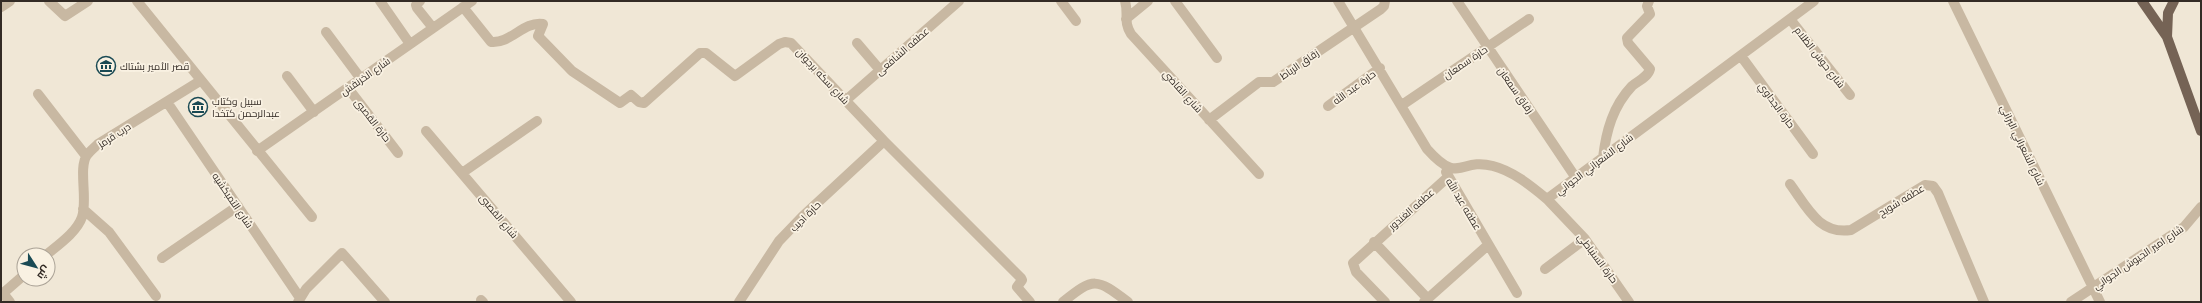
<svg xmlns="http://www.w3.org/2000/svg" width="2202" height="303" viewBox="0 0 2202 303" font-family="Inter,Cairo,sans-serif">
<rect width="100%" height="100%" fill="#f0e7d6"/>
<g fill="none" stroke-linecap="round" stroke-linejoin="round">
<path stroke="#c8b8a2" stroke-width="10" d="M49,1L65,16L88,1
M137,1L312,217
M380,1L410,44
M420,1L416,5L417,8L433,28
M1061,1L1076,21
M1125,1C1129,15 1123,21 1131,34L1259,174
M1175,1L1217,58
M1338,1L1427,149C1460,186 1459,157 1493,166C1513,171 1531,186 1547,199L1814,1
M1457,1L1576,178
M1953,1L2100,302
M1,7L10,1
M463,7L491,42C511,44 523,21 543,24L538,36L572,71L620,103L631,95L639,102L644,103L700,53H706L735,76L779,44L785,42L791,43L884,141L1021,278L1022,280L1017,287L1030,302
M1126,19L1148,1
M1790,19L1850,95
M326,32L361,79
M857,43L880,70
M1741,56L1813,154
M287,76L314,112
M348,88L398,153
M38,94L86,156
M845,101L959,1
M167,102L300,298
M1402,105L1529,19
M1328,106L1380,68
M1209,120L1259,82H1273L1381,9L1384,6L1385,1
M426,131L571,302
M257,151L472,1
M1603,158C1606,131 1613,106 1632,86C1638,81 1648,77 1650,69L1628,43L1627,38L1650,14L1647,6L1649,1
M1446,172L1517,293
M462,173L537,121
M1790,184C1807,207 1819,235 1851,230L1925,185L1933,186L1938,193L1984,302
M1547,199L1585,239L1629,302
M83,209L109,232L156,296
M1374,242L1428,299
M46,255C58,245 77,232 82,217C88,199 78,168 87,155C90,151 95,147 98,144L200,81
M162,258L238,206
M1545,269L1585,239
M3,293L10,302
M1,295L24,275
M481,300L483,302
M298,302L306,289L342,253L385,302
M739,302L779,241L802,217L884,141
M1063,302C1094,277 1096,278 1128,302
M1385,302L1356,272L1353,263L1448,177
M1424,302L1488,245
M2071,302L2184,227L2201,207"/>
<path stroke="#756355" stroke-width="10" d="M2142,1L2167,37
M2174,1L2168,13L2167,37L2201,131"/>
</g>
<defs>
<symbol id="museum-ring" viewBox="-11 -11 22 22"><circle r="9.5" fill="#f9f1e2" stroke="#1a4a54" stroke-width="1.5"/><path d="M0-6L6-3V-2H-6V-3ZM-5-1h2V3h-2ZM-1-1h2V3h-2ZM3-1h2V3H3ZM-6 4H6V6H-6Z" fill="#1a4a54"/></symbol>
</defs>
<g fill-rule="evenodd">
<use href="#museum-ring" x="95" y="55" width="22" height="22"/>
<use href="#museum-ring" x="187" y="96" width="22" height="22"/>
</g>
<g text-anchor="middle" stroke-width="3.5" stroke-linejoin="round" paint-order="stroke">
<g font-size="10" fill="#332b25" stroke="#f9f1e2">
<text transform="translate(902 51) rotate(-41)" y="4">عطفه الشافعى</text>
<text transform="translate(1820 57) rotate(52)" y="4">شارع حوش الظلام</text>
<text transform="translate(1465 62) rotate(-34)" y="4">حارة سمعان</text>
<text transform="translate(1299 64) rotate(-35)" y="4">زقاق الرباط</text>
<text transform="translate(365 76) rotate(-35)" y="4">شارع الخرنفش</text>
<text transform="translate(823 76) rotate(47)" y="4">شارع سكه برجوان</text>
<text transform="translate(1354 87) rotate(-36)" y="4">حارة عبد الله</text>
<text transform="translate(1516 90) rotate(55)" y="4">زقاق سمعان</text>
<text transform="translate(1183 91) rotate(48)" y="4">شارع القاضي</text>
<text transform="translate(1777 105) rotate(54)" y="4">حارة الجداوي</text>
<text transform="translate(373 120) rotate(52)" y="4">حارة القصبى</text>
<text transform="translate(114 135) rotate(-33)" y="4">درب قرمز</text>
<text transform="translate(2023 145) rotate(64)" y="4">شارع الشعراني البراني</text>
<text transform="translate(1594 164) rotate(-37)" y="4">شارع الشعراني الجواني</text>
<text transform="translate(233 200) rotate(56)" y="4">شارع التمبكشيه</text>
<text transform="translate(1901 200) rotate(-31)" y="4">عطفه شويح</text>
<text transform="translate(1464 204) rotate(59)" y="4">عطفه عبد الله</text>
<text transform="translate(1411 209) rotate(-41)" y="4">عطفه الغندور</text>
<text transform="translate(499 216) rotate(50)" y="4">شارع القصبى</text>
<text transform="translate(805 216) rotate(-45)" y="4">حارة اديب</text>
<text transform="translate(2138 257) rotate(-34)" y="4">شارع امير الجيوش الجواني</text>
<text transform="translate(1598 258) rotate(53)" y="4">حارة السنباطي</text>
</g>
<g font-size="10" fill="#332b25" stroke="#f9f1e2" text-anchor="start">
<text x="120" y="70">قصر الأمير بشتاك</text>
<text x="212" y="105">سبيل وكتاب<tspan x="212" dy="12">عبدالرحمن كتخدا</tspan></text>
</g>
</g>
<rect width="2202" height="303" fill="none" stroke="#332b25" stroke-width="4"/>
<g transform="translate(36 267) rotate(126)"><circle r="19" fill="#f9f1e2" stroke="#aaa296"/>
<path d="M0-3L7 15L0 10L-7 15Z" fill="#1a4a54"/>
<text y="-6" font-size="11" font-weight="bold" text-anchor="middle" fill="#332b25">ش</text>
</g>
</svg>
